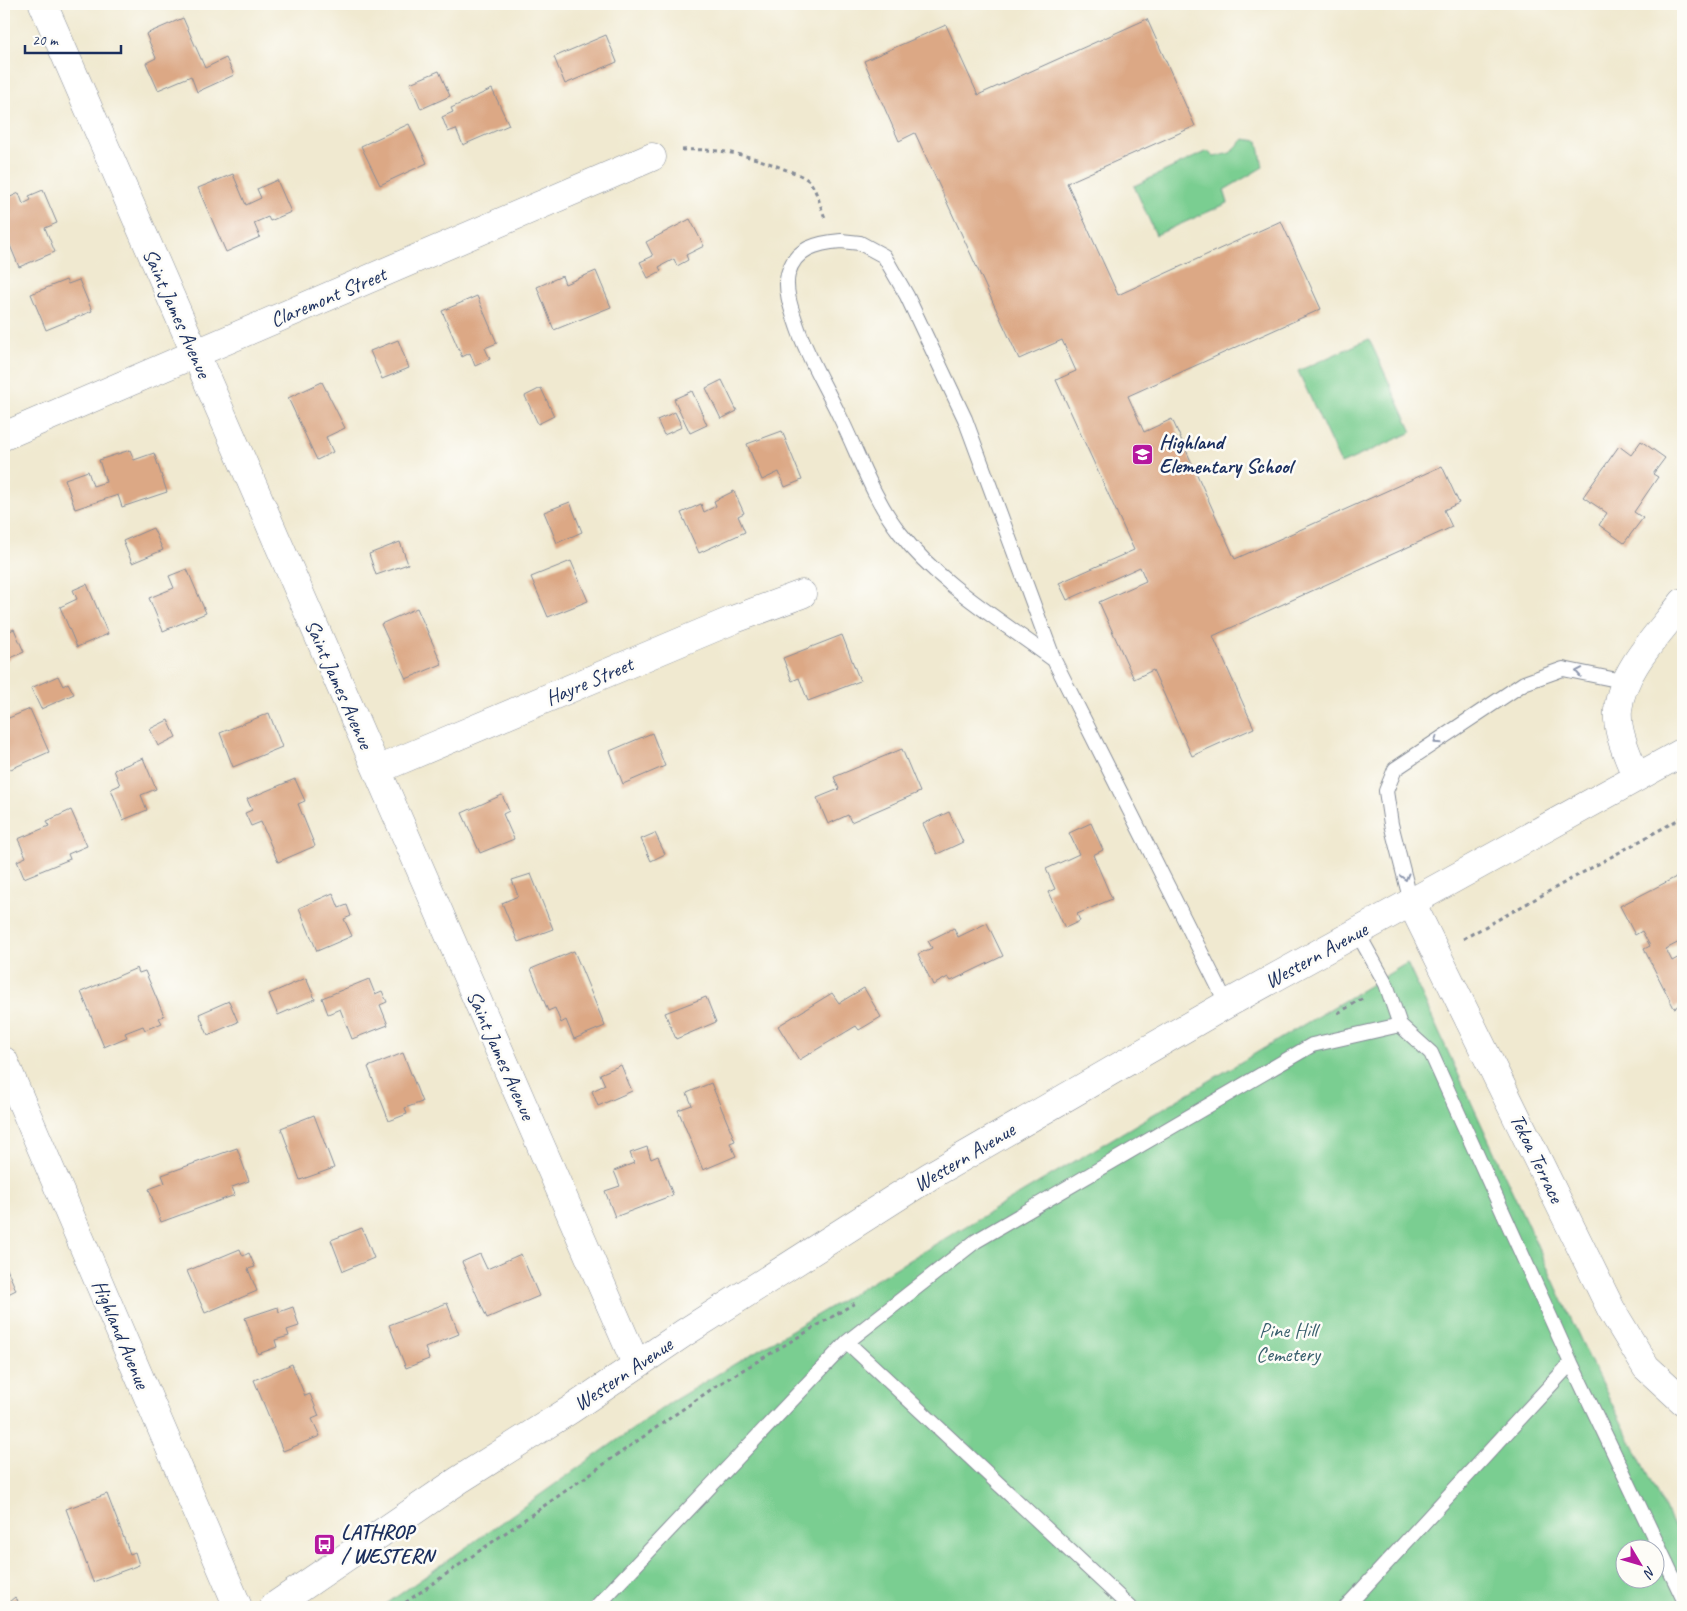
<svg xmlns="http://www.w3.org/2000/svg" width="1687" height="1611" viewBox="0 0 1687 1611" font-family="Caveat,sans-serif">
<rect width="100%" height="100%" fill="#fdfcf7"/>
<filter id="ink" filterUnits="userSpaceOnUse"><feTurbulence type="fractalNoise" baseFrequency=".02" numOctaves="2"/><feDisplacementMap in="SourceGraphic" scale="10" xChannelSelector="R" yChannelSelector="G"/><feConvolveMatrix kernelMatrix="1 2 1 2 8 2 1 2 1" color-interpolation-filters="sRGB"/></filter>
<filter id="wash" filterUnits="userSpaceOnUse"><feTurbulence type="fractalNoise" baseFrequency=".0096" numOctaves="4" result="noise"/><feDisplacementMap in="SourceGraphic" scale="20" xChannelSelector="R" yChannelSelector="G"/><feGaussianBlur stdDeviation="1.12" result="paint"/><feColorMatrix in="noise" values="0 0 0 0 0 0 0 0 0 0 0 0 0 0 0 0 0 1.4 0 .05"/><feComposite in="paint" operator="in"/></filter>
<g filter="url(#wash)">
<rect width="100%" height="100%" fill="#f0e9d0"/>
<path fill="#7ace91" stroke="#4a7e78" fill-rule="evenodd" d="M1244,139L1258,141L1263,167L1224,190L1228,203L1156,235L1134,186L1207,151L1214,157L1230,153Z
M1369,339L1412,432L1341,464L1298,371Z
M1407,963L1590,1360L1683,1545V1607H382L671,1402ZM1624,1548H1654V1578H1624Z"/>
<g id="blocks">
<path fill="#dca885" d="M183,18L205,68L226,58L234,75L197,92L191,76L158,90L146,63L156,58L146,34Z
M1147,19L1195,126L1067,183L1118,295L1281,221L1321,309L1128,396L1144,432L1172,419L1235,559L1442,466L1459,503L1444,510L1452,527L1213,636L1254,728L1192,756L1153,670L1134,679L1099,602L1146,581L1140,567L1067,600L1059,583L1134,550L1056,380L1076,371L1062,340L1019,359L915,133L899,141L864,61L946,25L978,95Z
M606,35L617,62L565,84L554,57Z
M439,71L450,96L421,109L410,83Z
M492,89L509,125L463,145L456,129L448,132L442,117L453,112L451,108Z
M409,124L427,163L380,185L361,146Z
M233,174L246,205L261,198L257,189L277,180L291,212L270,221L268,217L254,223L260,237L226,252L198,188Z
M43,190L57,223L45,228L55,252L19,267L4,231V200L19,193L23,204L31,200L29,196Z
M690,219L704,246L686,255L688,260L677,266L674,259L659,267L661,271L648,278L640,262L653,256L646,242Z
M596,271L611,307L554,330L537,287L562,276L565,284Z
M66,280L68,284L79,280L92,311L46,330L31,294Z
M477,296L497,343L485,348L490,359L475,366L470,353L462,357L442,311Z
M398,340L409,368L382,379L370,351Z
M722,380L737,411L721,419L706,388Z
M322,382L345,428L326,437L333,452L317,460L288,398Z
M541,388L554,416L538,424L525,396Z
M692,391L707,425L690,433L674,399Z
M675,412L682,427L664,435L657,420Z
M782,431L802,480L785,487L779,472L762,480L747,444Z
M1641,441L1665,458L1653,474L1658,477L1634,512L1643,518L1624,543L1599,525L1607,513L1583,497L1619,446L1631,455Z
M130,450L134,460L154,453L167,492L122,507L118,495L75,509L65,479L88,471L93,486L106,482L99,460Z
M734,491L744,513L738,516L745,532L699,553L681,513L701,504L704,512L716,506L714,501Z
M570,502L582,532L557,543L544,512Z
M153,528L163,550L132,563L123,541Z
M400,542L408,564L376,575L369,554Z
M571,561L588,601L548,617L531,577Z
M187,569L206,613L163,631L149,598L174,588L169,576Z
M87,584L108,634L77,647L60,607L77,599L73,590Z
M417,608L442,664L406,679L381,624Z
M14,629L24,652L4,661V634Z
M842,635L860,681L808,701L799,678L792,681L783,658Z
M58,676L63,686L68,683L74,694L41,709L31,688Z
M30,709L49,752L4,772V720Z
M269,713L282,747L233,767L220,733Z
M168,720L176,737L158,746L150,729Z
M652,733L665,766L623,784L610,751Z
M902,749L920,792L851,822L848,815L828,824L817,798L839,789L834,777Z
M143,758L156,789L141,795L147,810L123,820L111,789L120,785L114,770Z
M295,779L305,801L298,804L315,846L278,862L261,822L251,826L245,813L252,810L247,799Z
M502,795L509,811L503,814L514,839L480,853L462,813Z
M71,810L87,846L68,854L70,859L24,878L17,861L26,857L18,839L49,826L47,821Z
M949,812L963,842L937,854L923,824Z
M1091,823L1103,850L1093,855L1112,899L1077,914L1080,921L1065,928L1048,892L1055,889L1046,869L1079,854L1069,833Z
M655,833L665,854L651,861L641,839Z
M531,874L553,929L518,942L502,903L518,896L512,880Z
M1680,875L1683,882V940L1666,949L1672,961L1683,955V1004L1674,1008L1644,949L1650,946L1642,931L1635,935L1620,906Z
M333,893L339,908L347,905L351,916L344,919L352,936L317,951L299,908Z
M987,923L1003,956L951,981L948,977L933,985L918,954L932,948L928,941L954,928L958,937Z
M574,951L605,1026L574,1039L566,1020L561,1023L555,1008L548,1011L531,969Z
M137,968L139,973L145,971L164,1016L159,1018L162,1023L145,1030L143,1026L125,1033L127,1037L104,1047L81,992Z
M306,978L315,999L278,1015L269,994Z
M369,979L375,994L382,991L387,1002L380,1005L388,1025L352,1039L340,1009L328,1014L322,998Z
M864,988L881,1017L859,1030L856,1026L799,1060L778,1026L832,993L839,1003Z
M706,997L716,1022L676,1039L665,1013Z
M229,1001L238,1022L208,1035L199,1014Z
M403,1053L422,1102L405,1108L407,1114L389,1121L368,1067Z
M621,1065L632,1091L598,1106L592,1091L605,1085L600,1074Z
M711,1083L735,1141L730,1143L736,1156L703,1170L678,1110L692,1105L687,1093Z
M314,1115L334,1168L300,1180L281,1128Z
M647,1147L651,1159L658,1156L673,1195L615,1217L605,1191L620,1186L614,1171L634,1163L630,1153Z
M237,1148L249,1181L232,1187L235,1195L161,1222L149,1189L165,1183L162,1175Z
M362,1228L374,1258L343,1271L331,1240Z
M240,1249L243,1256L249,1253L255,1267L248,1269L257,1291L205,1313L187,1271Z
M480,1254L487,1269L521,1254L539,1296L487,1318L462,1262Z
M4,1262L16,1290L4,1296Z
M447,1303L459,1334L425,1348L429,1359L406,1368L389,1325Z
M278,1307L279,1312L293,1307L299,1326L287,1330L289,1336L275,1340L277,1347L258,1354L245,1318Z
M292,1364L305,1396L310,1394L319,1416L312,1419L320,1436L283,1451L254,1380Z
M107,1494L130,1554L135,1552L139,1565L93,1582L66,1509Z
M15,1597L22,1607H4V1606Z"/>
</g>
</g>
<g filter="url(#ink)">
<use href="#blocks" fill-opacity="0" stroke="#868c97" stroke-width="1"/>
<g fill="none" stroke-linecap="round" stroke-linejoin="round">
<defs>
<path id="service" d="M841,241L860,243L884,256L907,296L965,419L1054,660C1002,621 940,585 900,533C873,499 858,453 839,415C825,386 807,356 797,326C792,311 784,290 788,274C795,248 817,243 841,241Z
M1054,660L1227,1004
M1411,902L1391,824L1386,791L1395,769L1524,683L1563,669L1627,682
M1357,932L1386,984L1400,1025
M847,1342L1130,1607
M1571,1363L1683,1598
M596,1607L847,1342L976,1241L1312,1045L1400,1025L1431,1053L1571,1363L1346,1607"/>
<path id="minor" d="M43,4L636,1364
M4,436L652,157
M377,770L735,619L802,594
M1411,902L1611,1309L1646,1367L1683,1401
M4,1061L238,1607"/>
<path id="tertiary" d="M1636,776C1628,756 1616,732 1618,710C1622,669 1660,633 1683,602"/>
<path id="secondary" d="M273,1607L459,1480L570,1410L684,1333L930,1176L1227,1004L1683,752"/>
</defs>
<use href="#service" stroke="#868c97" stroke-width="16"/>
<use href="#minor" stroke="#868c97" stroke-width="29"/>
<use href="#tertiary" stroke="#868c97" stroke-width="29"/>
<use href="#secondary" stroke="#868c97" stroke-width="29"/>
<path stroke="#868c97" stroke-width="3" stroke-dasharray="4 4" stroke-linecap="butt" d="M682,150C718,148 751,155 784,169C792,172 802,175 809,181C817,189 821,210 826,220
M1463,939L1683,817
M1338,1013L1365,997
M399,1607L716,1386L855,1303"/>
<use href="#service" stroke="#fff" stroke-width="14"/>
<use href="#minor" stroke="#fff" stroke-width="28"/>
<use href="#tertiary" stroke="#fff" stroke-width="28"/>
<use href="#secondary" stroke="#fff" stroke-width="28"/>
</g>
<defs><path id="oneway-chevron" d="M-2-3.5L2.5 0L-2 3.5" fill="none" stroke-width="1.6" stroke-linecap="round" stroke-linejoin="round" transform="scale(1.25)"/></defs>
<g stroke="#8d97ae">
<use href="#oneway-chevron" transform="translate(1579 672) rotate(-169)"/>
<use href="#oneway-chevron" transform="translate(1437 741) rotate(146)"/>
<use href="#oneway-chevron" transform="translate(1405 877) rotate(75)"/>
</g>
</g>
<defs>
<symbol id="school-square" viewBox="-11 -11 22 22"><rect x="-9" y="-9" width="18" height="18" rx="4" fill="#b5179e" stroke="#fdfcf7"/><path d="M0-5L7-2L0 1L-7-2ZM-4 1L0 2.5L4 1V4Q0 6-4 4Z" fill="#fff"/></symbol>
<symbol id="bus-square" viewBox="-11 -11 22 22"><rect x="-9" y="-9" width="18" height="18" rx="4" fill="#b5179e" stroke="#fdfcf7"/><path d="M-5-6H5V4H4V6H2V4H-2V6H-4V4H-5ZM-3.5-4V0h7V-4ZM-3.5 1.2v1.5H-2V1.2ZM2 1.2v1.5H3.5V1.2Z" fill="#fff"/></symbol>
</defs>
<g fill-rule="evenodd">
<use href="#school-square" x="1130" y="442" width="25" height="25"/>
<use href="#bus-square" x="312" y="1532" width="25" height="25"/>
</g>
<g text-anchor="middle" stroke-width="5" stroke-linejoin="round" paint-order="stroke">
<g font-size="21" fill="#1b2f5e" stroke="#fdfcf7">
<text transform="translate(328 297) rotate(-23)" y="7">Claremont Street</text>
<text transform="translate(177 313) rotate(66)" y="7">Saint James Avenue</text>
<text transform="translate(589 681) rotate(-23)" y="7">Hayre Street</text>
<text transform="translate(339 684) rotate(66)" y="7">Saint James Avenue</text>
<text transform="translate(1316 955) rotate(-29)" y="7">Western Avenue</text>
<text transform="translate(501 1055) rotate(66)" y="7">Saint James Avenue</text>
<text transform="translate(964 1157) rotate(-31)" y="7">Western Avenue</text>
<text transform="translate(1537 1158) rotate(64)" y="7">Tekoa Terrace</text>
<text transform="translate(121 1334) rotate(67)" y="7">Highland Avenue</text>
<text transform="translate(623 1374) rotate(-34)" y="7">Western Avenue</text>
</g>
<g font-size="21" font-weight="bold" fill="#1b2f5e" stroke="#fdfcf7" text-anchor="start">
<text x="1159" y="449">Highland<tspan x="1159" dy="24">Elementary School</tspan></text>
<text x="341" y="1539">LATHROP<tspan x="341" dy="24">/ WESTERN</tspan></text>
</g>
<g font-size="21" fill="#385f6d" stroke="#fdfcf7">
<text x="1288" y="1337">Pine Hill<tspan x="1288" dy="24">Cemetery</tspan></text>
</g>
</g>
<rect width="1687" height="1611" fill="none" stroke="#fdfcf7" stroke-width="20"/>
<g transform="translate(1640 1564) rotate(128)"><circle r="24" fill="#fdfcf7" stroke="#a3aaba"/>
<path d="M0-4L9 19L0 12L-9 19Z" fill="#b5179e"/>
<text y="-8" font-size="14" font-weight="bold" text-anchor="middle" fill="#1b2f5e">N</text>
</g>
<path d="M25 45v8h96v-8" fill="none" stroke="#1b2f5e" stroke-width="2.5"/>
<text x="32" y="45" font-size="15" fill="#1b2f5e" stroke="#fdfcf7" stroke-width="4" paint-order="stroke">20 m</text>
</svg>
